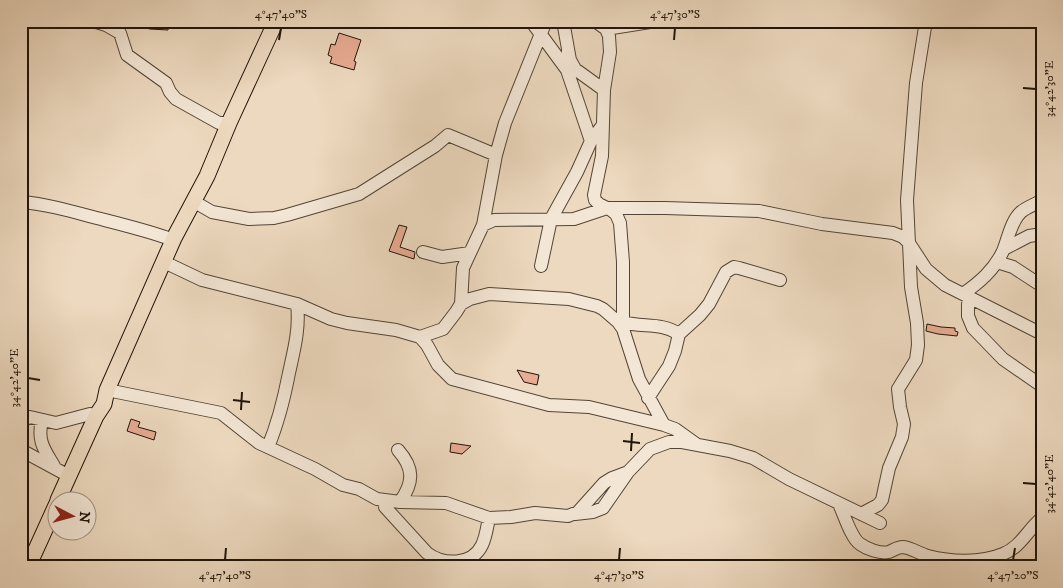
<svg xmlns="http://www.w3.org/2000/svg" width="1063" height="588" viewBox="0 0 1063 588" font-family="'IM FELL DW Pica',serif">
<rect width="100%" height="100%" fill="#edd9bf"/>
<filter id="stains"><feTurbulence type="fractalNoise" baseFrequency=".004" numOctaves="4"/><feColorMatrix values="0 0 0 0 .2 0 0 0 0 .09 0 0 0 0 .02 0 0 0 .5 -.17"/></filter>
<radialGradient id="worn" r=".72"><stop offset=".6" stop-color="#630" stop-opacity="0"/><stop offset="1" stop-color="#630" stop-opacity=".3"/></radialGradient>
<path fill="#e8ab93" stroke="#1f140a" d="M131,21H169L168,30L150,29L130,24Z
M339,33L361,40L354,61L356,62L354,70L330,63L332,57L328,55L331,44L335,45Z
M399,225L407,227L400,247L415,252L414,259L389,251Z
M927,324L941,327L955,328V331L958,332L957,336L938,334L926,331Z
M517,370L539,375L537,385L524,382Z
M131,419L140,422L138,427L156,432L154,440L127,431Z
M451,443L471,446L462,454L450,452Z"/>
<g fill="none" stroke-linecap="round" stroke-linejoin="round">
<defs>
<path id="minor" d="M93,21L106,25L120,33L127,55L166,83L170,92L176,99L219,123H229
M531,21L567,70
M563,21L570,60L575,69L604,90
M595,21L606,29L609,36L610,52L604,90L602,156L594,195L595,200L599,204L611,210L616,214L620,223L623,262V329L639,379L664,425L675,429L696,444
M606,29L656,21
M568,50L567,70L591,141
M193,201L212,212L249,219L274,218L287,215L359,194L435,146L448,135L496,155
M21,202C45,204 67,210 89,216C116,223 142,229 168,238H174
M483,225L494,220L574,219L607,208H665L759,211L822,224L893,233L903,237L909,243L926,269L945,285L1042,334
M1004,249L1029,236L1042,234
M423,252L442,257L470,253
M164,262L202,280L297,304L331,319L347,323L396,330L420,337L443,329L456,312L461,304L463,268L483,225L496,155L505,123L546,21
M997,262L1013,267L1042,286
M541,266L551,219L577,172L591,141L602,126
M963,294C980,282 994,270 1003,251C1008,239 1011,221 1021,212C1027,207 1036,204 1042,200
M969,297L968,305V316L973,328L1003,359L1042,386
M461,304L470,299L489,294L569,299L597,306L603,309L618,322L623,329
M623,322C642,328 661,322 679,334
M420,337L427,345L438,365L452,379L549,405L589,407L664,425
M107,390L221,413L259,443L315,469L343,485L359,489L377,499L400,502L446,503L489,518L511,517L535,513L568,516L578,512L604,483L612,478L628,472L650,449L669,442H682L730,451L753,458L789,479L880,523
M648,398L669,366L675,351L679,334L700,315L709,304L726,272L734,267L739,268L780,280
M42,420C37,441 44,449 54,466
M21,421L30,417L56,423L90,414L96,416
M268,447C278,423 284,399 289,373C294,350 300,328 297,304
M21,450L69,476
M398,450C414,468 414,482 400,502
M839,504C844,514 851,538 860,544C867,549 880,554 889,552C894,550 897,547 903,547C912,548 920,554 928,556C951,562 981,563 1003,554C1021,547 1028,529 1042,518
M385,507L427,553C443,565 472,566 482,545C486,537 487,527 489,518
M575,514L593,512L603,508L628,472
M861,514L878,505L882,500L889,468L902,437L904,424L900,407L898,389L916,360L918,345L917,323L911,287L907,200L916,83L926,21"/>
<path id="major" d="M58,500L96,416L104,404L107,390L174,238L207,176L229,123L276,21
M28,567L58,501"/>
</defs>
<use href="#minor" stroke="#524537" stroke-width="14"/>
<use href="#major" stroke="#1f140a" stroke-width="17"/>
<use href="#minor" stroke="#f3e6d5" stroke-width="12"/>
<use href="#major" stroke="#edd9bf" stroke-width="15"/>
</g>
<path fill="none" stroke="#1f140a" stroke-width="2" d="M279,40L281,28M674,40L675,28M1023,88L1036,89M28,378L40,380M233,400L250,402M241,410L242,392M623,441L640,443M631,451L632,433M1023,483L1036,484M225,560L226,548M619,560L620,548M1013,560L1015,548"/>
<rect width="1063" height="588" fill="none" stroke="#edd9bf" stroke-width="55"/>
<g transform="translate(72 516) rotate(96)"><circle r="24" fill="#f3e6d5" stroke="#9e9284"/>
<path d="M0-4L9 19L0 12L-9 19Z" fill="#8f2418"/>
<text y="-8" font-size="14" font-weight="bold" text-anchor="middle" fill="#1f140a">N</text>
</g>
<rect x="28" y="28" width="1008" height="532" fill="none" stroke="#1f140a" stroke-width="2"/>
<g font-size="12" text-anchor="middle" fill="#1f140a">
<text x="281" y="18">4°47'40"S</text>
<text x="675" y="18">4°47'30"S</text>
<text transform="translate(1049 89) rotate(-90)" y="4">34°42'30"E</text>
<text transform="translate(14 378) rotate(-90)" y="4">34°42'40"E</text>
<text transform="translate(1049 484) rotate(-90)" y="4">34°42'40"E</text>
<text x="225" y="579">4°47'40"S</text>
<text x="619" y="579">4°47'30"S</text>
<text x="1013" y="579">4°47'20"S</text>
</g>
<rect width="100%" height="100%" filter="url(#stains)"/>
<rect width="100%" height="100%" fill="url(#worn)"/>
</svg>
